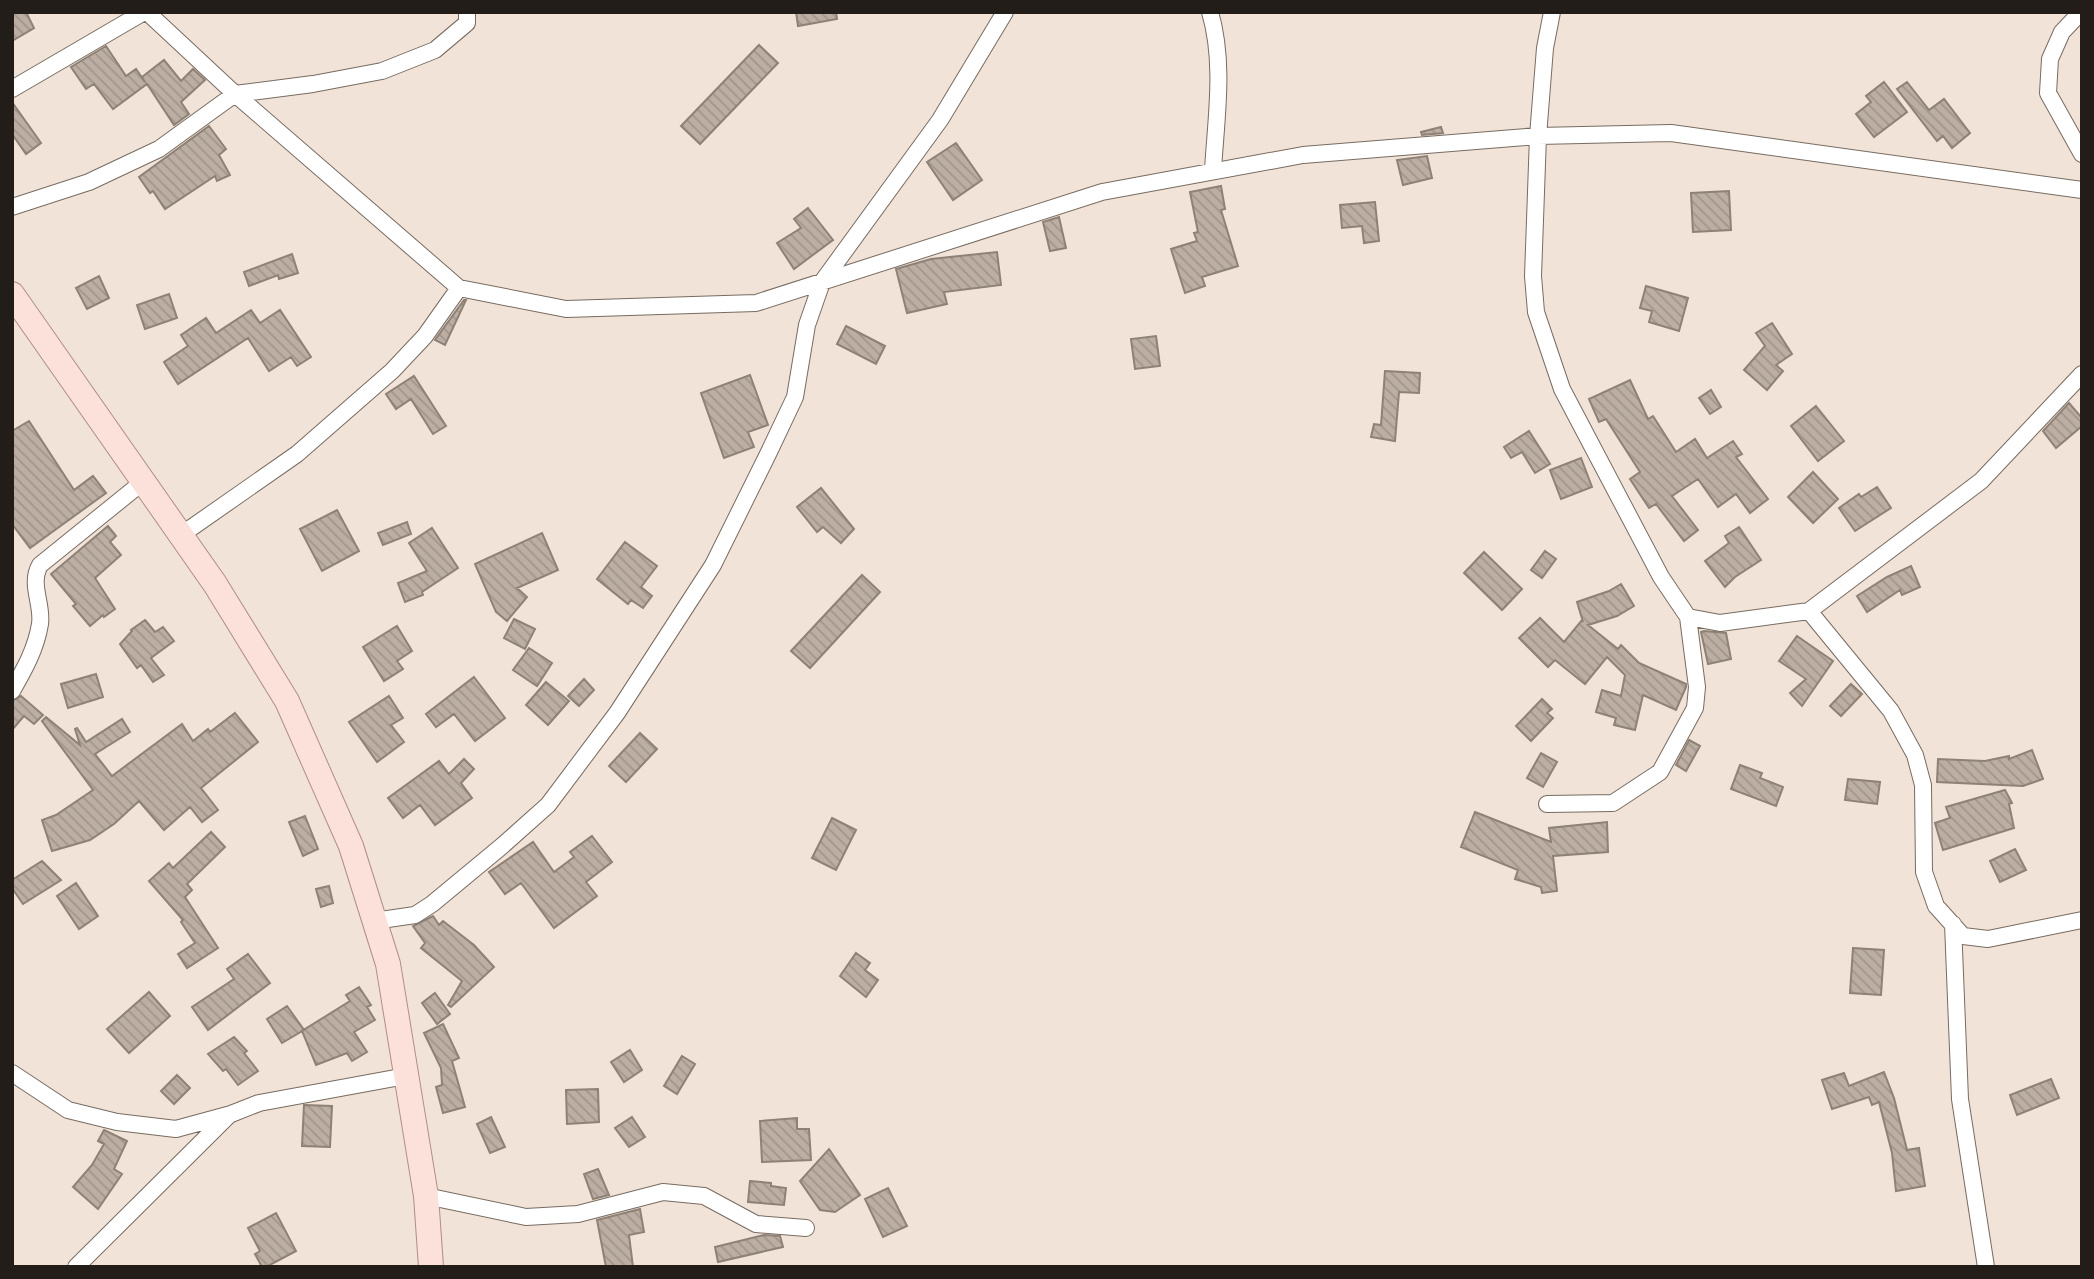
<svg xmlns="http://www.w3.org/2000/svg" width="2094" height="1279" viewBox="0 0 2094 1279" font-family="Overpass,sans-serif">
<defs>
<pattern id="building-back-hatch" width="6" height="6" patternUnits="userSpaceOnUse" patternTransform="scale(1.75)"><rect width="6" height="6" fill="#bcaea3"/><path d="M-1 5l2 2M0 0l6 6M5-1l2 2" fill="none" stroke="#a1958c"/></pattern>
</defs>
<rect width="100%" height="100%" fill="#f1e3d7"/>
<path fill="url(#building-back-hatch)" stroke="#8e8176" stroke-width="2" d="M12,12H26L34,28L12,41Z
M796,12H836L837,19L798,26Z
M759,45L778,63L700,144L681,126Z
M106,46L126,76L136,69L145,82L142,77L164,60L181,81L193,69L205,80L181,102L189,114L174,125L147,84L113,109L94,84L86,89L71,67Z
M1884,82L1907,112L1874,137L1856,114L1871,102L1866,96Z
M1907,82L1929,110L1944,99L1970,133L1952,148L1943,136L1937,141L1897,89Z
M12,102L41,143L26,154L12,134Z
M209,126L226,149L219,155L230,175L217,181L215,176L165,209L153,191L150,193L139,177Z
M1441,127L1443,133L1422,135L1421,132Z
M956,143L982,180L953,200L927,162Z
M1427,156L1432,178L1403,185L1397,160Z
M1221,186L1225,209L1221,210L1238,266L1202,277L1205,286L1185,293L1171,249L1197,241L1194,233L1198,232L1190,192Z
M1729,191L1731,230L1693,232L1691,193Z
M1375,202L1379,241L1364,243L1362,226L1342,228L1340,205Z
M808,208L833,240L794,269L777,243L801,228L794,219Z
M1059,217L1066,248L1050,251L1043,222Z
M997,252L1001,285L944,292L947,304L907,313L896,269L931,259Z
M292,254L298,273L279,279L278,275L249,286L244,272Z
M99,276L109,298L87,309L76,288Z
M1646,286L1688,298L1679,331L1649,322L1652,311L1640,308Z
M169,294L177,318L145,329L137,305Z
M464,300H466L445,345L435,340Z
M251,310L260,323L280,310L311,357L297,366L291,357L269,371L248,338L178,384L164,362L188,346L181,335L206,318L216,333Z
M1772,323L1792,354L1776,365L1783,371L1767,390L1744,370L1765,346L1756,333Z
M846,326L885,346L876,364L837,344Z
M1156,336L1160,366L1135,369L1131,339Z
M1385,371L1420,373L1419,393L1399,392L1395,441L1371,437L1374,424L1381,425Z
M750,375L768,425L748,432L754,447L724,458L701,393Z
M414,376L446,426L433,434L411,399L396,409L386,394Z
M1630,380L1648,419L1653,416L1676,452L1695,439L1707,458L1733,441L1742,454L1736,457L1768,499L1750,513L1736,494L1718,507L1698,479L1672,496L1698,530L1684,541L1656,504L1649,508L1630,479L1640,472L1606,419L1599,422L1589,399Z
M1711,390L1721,407L1710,414L1699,398Z
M2069,403L2082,418V426L2056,448L2043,431Z
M1816,406L1844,441L1818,461L1791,426Z
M29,421L74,490L93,476L106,493L30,548L12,524V431Z
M1529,431L1550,464L1535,473L1522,452L1511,458L1504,447Z
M1581,458L1592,487L1561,499L1550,470Z
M1813,472L1838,499L1813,523L1788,497Z
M1877,487L1891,508L1855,531L1839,508L1859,494L1861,497Z
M821,488L854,529L841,543L823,527L817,532L797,507Z
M337,510L359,551L322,571L300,529Z
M407,522L411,534L383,545L378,533Z
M108,526L116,536L110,542L121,555L95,578L115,609L104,617L103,615L90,626L73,606L76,604L51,574Z
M1739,527L1761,560L1735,577L1725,587L1705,561L1729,543L1725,536Z
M432,528L458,568L422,592L423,595L405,602L398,583L427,571L409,543Z
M542,533L558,570L517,588L527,597L507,621L496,612L475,564Z
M625,542L657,566L641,587L652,596L643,608L631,600L628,604L597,579Z
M1545,551L1556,559L1542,578L1531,570Z
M1484,552L1522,589L1502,610L1464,573Z
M1911,566L1920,587L1902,595L1900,590L1867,612L1857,596L1887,577Z
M862,575L880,592L810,668L791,651Z
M1621,584L1634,606L1617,616L1588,625L1618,649L1621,645L1639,663L1686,684V687L1676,710L1643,695L1635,730L1614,725L1616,718L1596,712L1602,690L1621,696L1625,675L1607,657L1585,684L1555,660L1548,667L1519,638L1540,618L1564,642L1582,620L1583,622L1577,602L1609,591Z
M514,619L535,629L525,649L504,638Z
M145,620L155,632L163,627L174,641L151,658L164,675L153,682L141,665L137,668L120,644L132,631L131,630Z
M397,626L412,651L397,661L403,669L384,681L363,647Z
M1704,631L1726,633L1731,659L1708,664L1701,632Z
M1797,636L1833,661L1802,706L1790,693L1806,679L1779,661Z
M529,648L552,663L537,686L513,670Z
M96,674L103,697L68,708L61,684Z
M474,677L505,718L475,741L454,714L436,727L426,714Z
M584,679L594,690L579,706L568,696Z
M546,682L569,701L548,725L526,705Z
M1851,684L1862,694L1841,716L1830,706Z
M21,696L43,715L34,724L24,716L12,730V701Z
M389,696L403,718L391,725L404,742L377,762L349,722Z
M1542,699L1552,709L1547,713L1553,718L1531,741L1516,726Z
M235,713L258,742L201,788L218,810L202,822L190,807L164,830L139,801L114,824L90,840L52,851L42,820L56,815L93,790L42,721L46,717L80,745L75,729L77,728L86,742L122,719L130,732L95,754L112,776L182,724L193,741L208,729L210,732Z
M640,733L657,749L626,782L609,766Z
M1689,740L1700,746L1686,771L1676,765Z
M2032,750L2043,779L2023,786L1937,782L1938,759L1985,761L2009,756V759Z
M1541,753L1557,762L1543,787L1527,778Z
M464,759L474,769L461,783L472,798L435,825L420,805L403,818L388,798L439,761L449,774Z
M1740,765L1762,773L1760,778L1783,787L1776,806L1731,789Z
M1848,779L1880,782L1877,804L1845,800Z
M2005,790L2012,803L2009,804L2014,828L1943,850L1935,823L1950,818L1946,807Z
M1475,812L1551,842L1549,828L1607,822L1608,852L1553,856L1557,891L1542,893L1541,887L1515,879L1518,870L1461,847Z
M305,816L318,849L303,856L289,822Z
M832,818L856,830L836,870L812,858Z
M211,832L225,847L187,884L192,890L185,897L218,948L187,968L178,954L195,943L181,922L183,920L149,881L169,863L173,868Z
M592,836L612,862L586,882L597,896L554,928L521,883L505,894L489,872L533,842L554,872L574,857L570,852Z
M2015,849L2026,870L2000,882L1990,861Z
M42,861L61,880L23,904L12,888V880Z
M76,883L98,916L79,929L57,896Z
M329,886L333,903L321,907L316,889Z
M433,916L439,925L443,921L474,945L494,967L451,1007L448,1005L462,981L421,948L425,943L413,926Z
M1853,948L1884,950L1881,995L1850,993Z
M856,953L870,963L865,970L878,980L866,997L840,976Z
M248,954L270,983L208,1030L192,1007L234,979L227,969Z
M359,987L371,1005L367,1007L375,1020L354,1032L367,1052L352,1061L347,1053L316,1065L302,1031L350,1001L346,995Z
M149,992L170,1016L129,1053L107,1029Z
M435,993L450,1014L437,1024L422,1003Z
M287,1006L304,1030L282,1043L267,1019Z
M443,1024L459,1058L452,1061L465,1107L443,1113L436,1087L442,1085L441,1068L424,1033Z
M234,1037L247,1051L244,1053L258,1071L238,1085L226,1069L223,1071L208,1054Z
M630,1050L642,1070L624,1082L611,1062Z
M682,1056L695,1064L677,1094L664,1086Z
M1884,1072L1894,1098L1907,1150L1919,1148L1925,1186L1896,1191L1892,1153L1879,1102L1872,1105L1869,1097L1832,1109L1822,1080L1844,1073L1849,1086Z
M177,1075L190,1088L174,1104L161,1091Z
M2051,1079L2059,1098L2017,1115L2010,1095Z
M598,1089L599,1122L567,1124L566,1090Z
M304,1105L332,1106L330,1147L302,1146Z
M491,1117L505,1147L490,1153L477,1124Z
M632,1117L645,1137L629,1147L615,1128Z
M797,1118V1129H809L811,1160L762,1162L760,1121Z
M104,1130L127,1141L114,1169L122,1174L98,1209L73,1187L92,1165L104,1144L98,1141Z
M829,1149L860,1195L835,1212L820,1210L800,1181Z
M598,1169L609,1195L593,1199L584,1174Z
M750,1181L771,1183V1186L786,1188L784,1205L748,1202Z
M888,1188L907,1226L883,1237L865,1199Z
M640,1209L644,1232L629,1235L633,1267H606L597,1220Z
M276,1213L296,1251L266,1267H262L255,1254L260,1251L248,1228Z
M764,1235L780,1236L783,1247L718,1262L715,1247Z"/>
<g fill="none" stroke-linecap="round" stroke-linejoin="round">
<defs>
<path id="minor" d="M147,12L235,94L459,288L566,309L756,303L1102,192L1303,155L1538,136L1545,48L1552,12
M1210,12C1225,63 1216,118 1213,170
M2081,12L2062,32L2050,59L2048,93L2082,154
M12,89L144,12
M2082,190L1671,133L1538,136L1533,276L1536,312L1562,389L1661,577L1688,617L1720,623L1809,611L1891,711L1915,755L1923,785L1924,872L1936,906L1963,936L1988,939L2082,920
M12,207L89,182L159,149L235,94L313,84L382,71L435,50L467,23V12
M181,535L297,454L392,371L425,336L459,288
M1809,611L1981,481L2082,374
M12,691C24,670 36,649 40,624C43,604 29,584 40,565L144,481
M1547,804L1613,803L1660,772L1695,708L1697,687L1688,617
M374,921L415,915L432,904L502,846L548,805L617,713L713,565L769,452L795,397L807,325L822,282L940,120L1005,12
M1953,924L1960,1099L1986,1267
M12,1073L68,1110L117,1122L176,1129L231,1114L259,1103L406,1076
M426,1196L526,1217L578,1214L663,1192L704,1196L756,1224L806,1228
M76,1267L229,1115"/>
<path id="primary" d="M12,294L215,584L287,701L351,846L388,964L426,1196L431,1267"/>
</defs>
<use href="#minor" stroke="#786b61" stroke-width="18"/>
<use href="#primary" stroke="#af8e87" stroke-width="26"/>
<use href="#minor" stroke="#fff" stroke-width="16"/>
<use href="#primary" stroke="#fce0da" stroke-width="24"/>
</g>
<rect width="2094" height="1279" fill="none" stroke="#231d19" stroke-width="28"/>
</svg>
